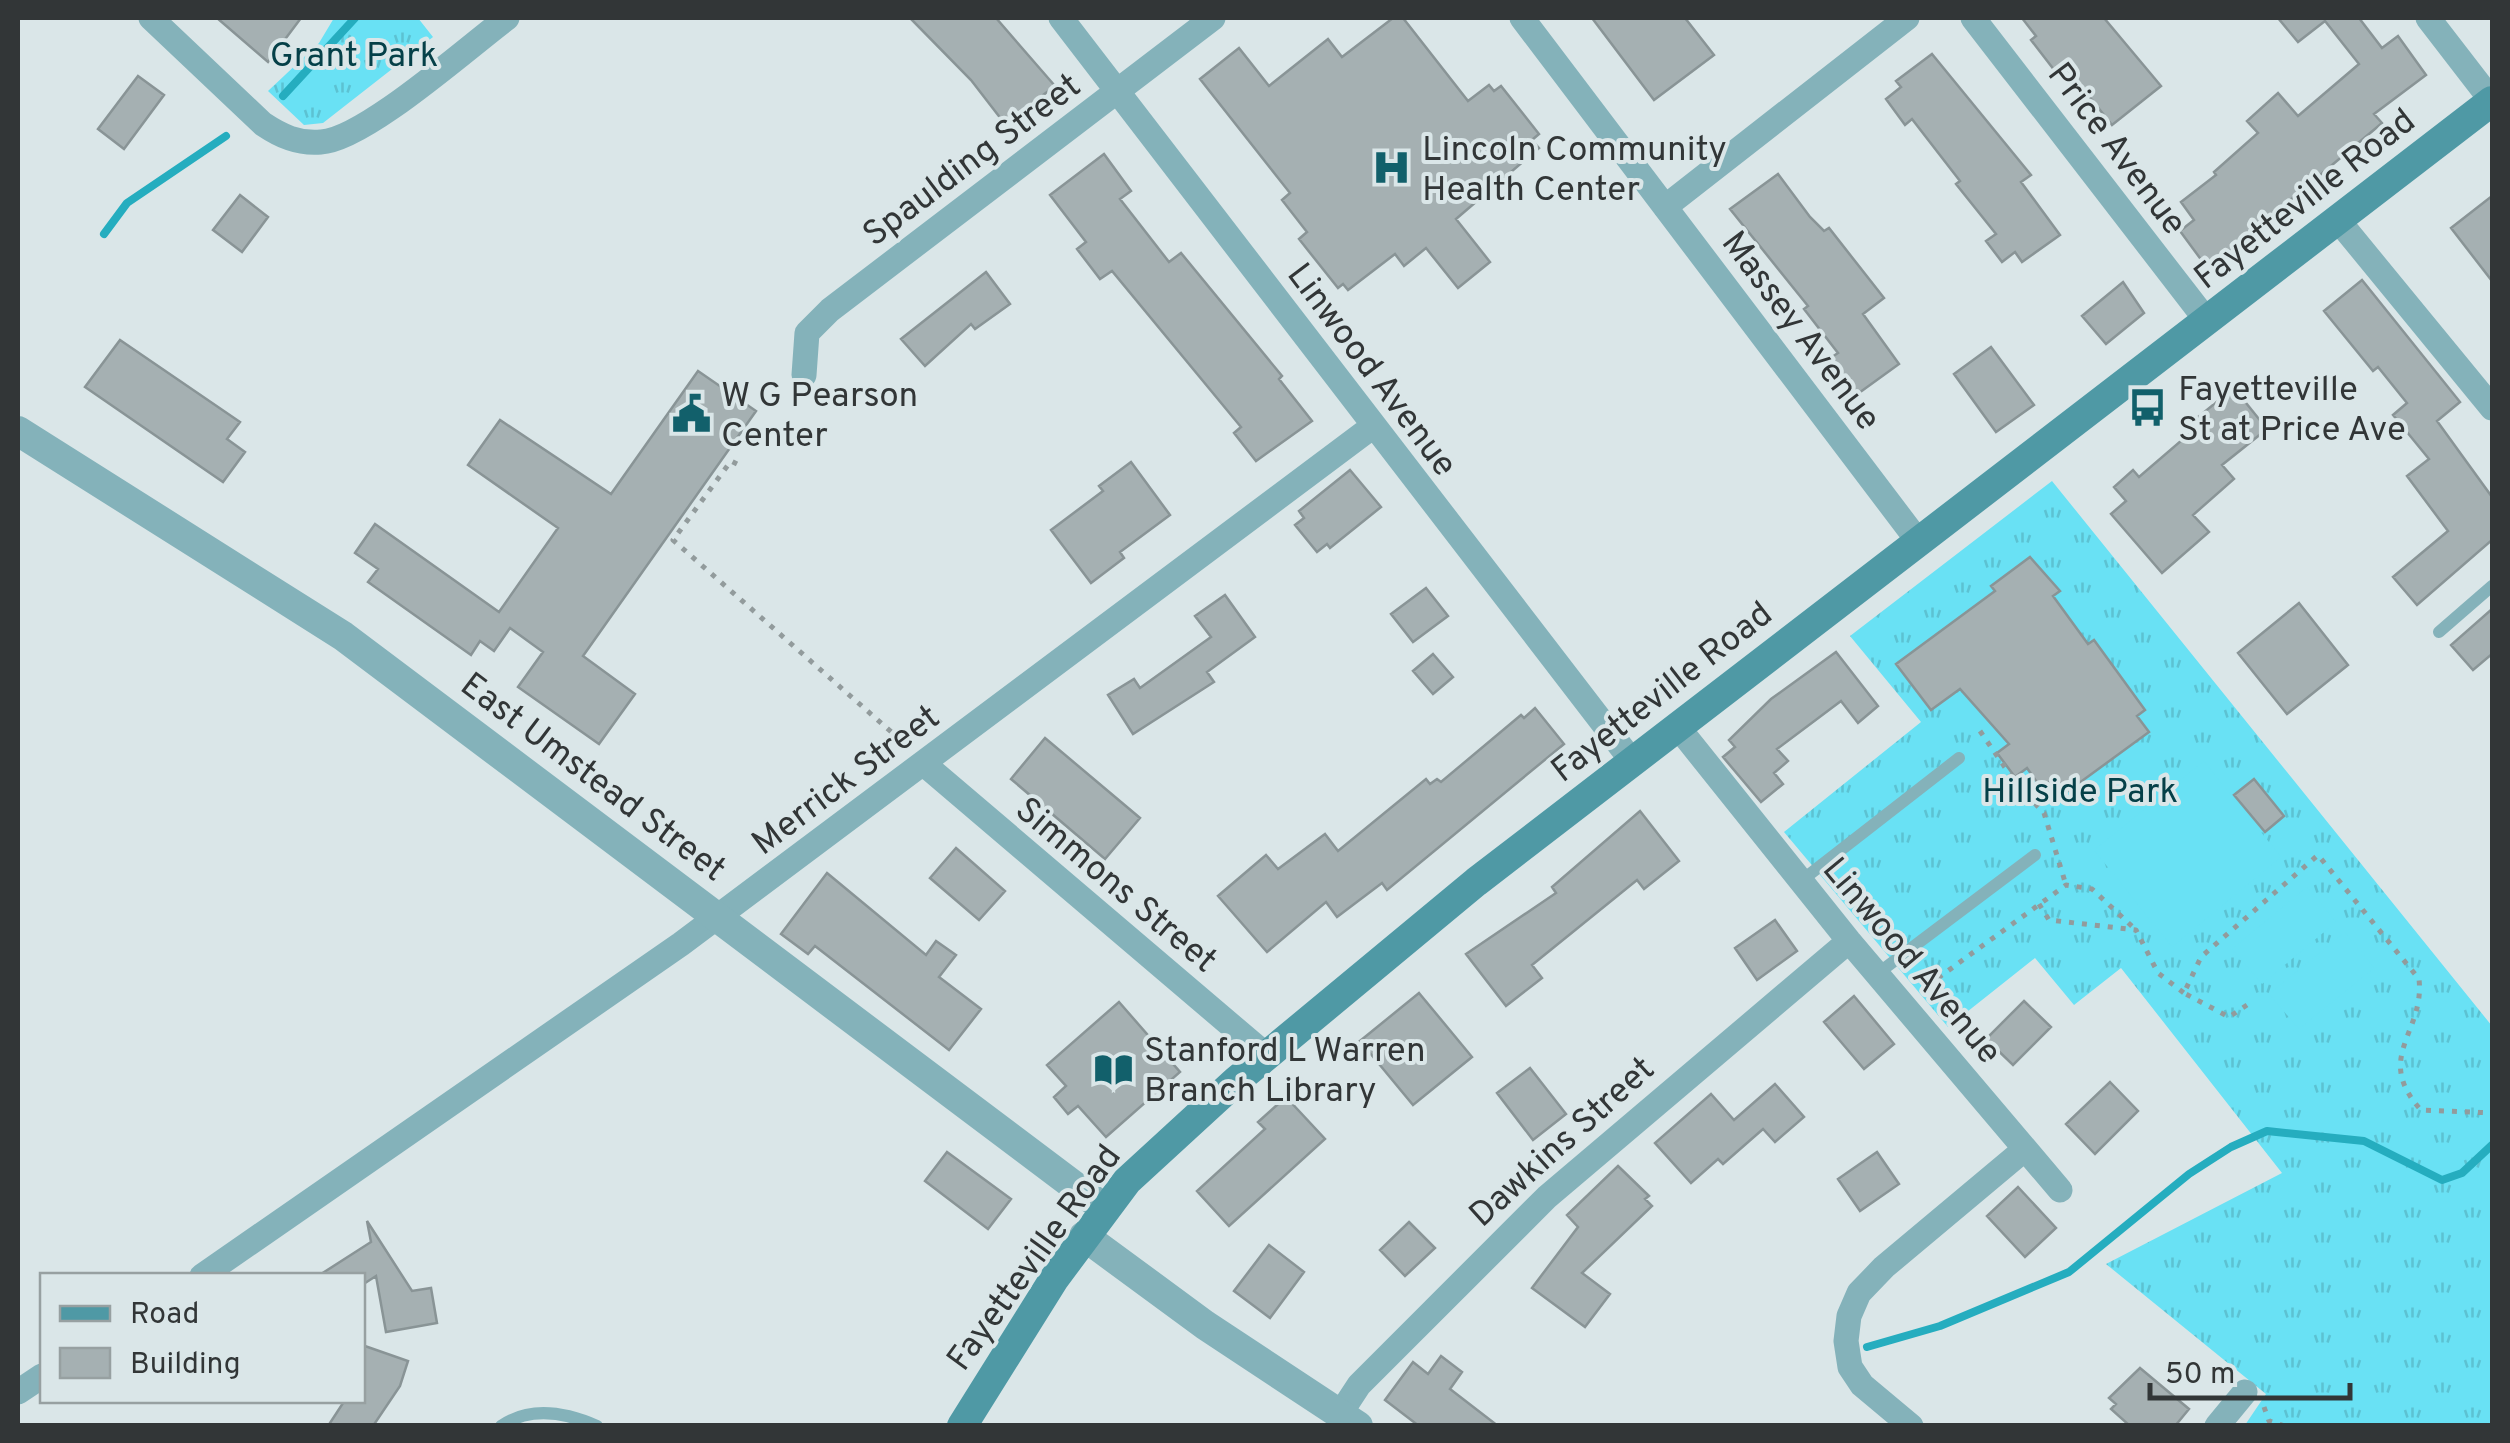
<svg xmlns="http://www.w3.org/2000/svg" width="2510" height="1443" viewBox="0 0 2510 1443" font-family="Overpass,sans-serif">
<defs>
<pattern id="grass-tufts" width="24" height="20" patternUnits="userSpaceOnUse" patternTransform="scale(2.5)"><rect width="24" height="20" fill="#69e1f4"/><path d="M3 7l-1-3M5 7V3M7 7l1-3M15 17l-1-3M17 17v-4M19 17l1-3" fill="none" stroke="#5cc2d2"/></pattern>
</defs>
<rect width="100%" height="100%" fill="#dae6e8"/>
<path fill="url(#grass-tufts)" d="M334,18H418L433,37L323,123L304,125L268,91L319,43Z
M2052,481L2492,1026V1425H2245L2266,1394L2106,1264L2282,1173L2121,968L2074,1005L2035,958L1948,1027L1784,832L1921,722L1850,636Z"/>
<path fill="#69e1f4" d="M2204,761L2281,857L2172,947L2094,850Z
M2307,887L2336,922L2262,984L2232,949Z
M2345,932L2374,968L2299,1029L2269,994Z"/>
<g fill="none" stroke-linecap="round" stroke-linejoin="round">
<path stroke="#25adbf" stroke-width="8" d="M283,96L355,18
M104,234L127,203L226,136
M1867,1347L1940,1326L2069,1272L2189,1174L2231,1147L2267,1131L2364,1141L2442,1180L2462,1173L2492,1145"/>
</g>
<path fill="#a5b0b2" stroke="#899496" stroke-width="2.5" d="M217,18H301L268,62Z
M910,18H996L1055,86L1005,124L971,80Z
M1393,18H1403L1468,101L1489,85L1494,91L1501,86L1539,134L1532,140L1539,148L1456,219L1490,262L1458,288L1426,248L1404,266L1395,254L1348,290L1343,284L1338,288L1299,239L1307,232L1282,200L1290,193L1200,79L1239,48L1269,86L1328,39L1342,57Z
M1592,18H1685L1714,55L1654,100Z
M2022,18H2104L2161,86L2112,125L2064,65L2055,71L2031,40L2036,36Z
M2278,18H2359L2382,48L2398,36L2426,75L2374,114L2382,123L2208,269L2180,231L2194,220L2181,202L2216,175L2214,172L2258,133L2247,121L2278,93L2298,116L2359,64L2325,21L2298,42Z
M1932,54L2031,175L2021,182L2060,235L2022,262L2015,252L2002,262L1986,241L1996,234L1956,184L1960,181L1912,119L1905,125L1886,99L1901,87L1896,81Z
M138,76L164,95L124,149L98,129Z
M1104,154L1131,191L1120,199L1169,262L1181,253L1282,376L1279,379L1312,421L1256,461L1234,433L1241,427L1112,271L1100,279L1077,249L1086,242L1050,195Z
M1778,174L1810,217L1824,231L1829,228L1884,298L1863,314L1899,364L1852,398L1826,361L1838,353L1804,309L1808,306L1730,209Z
M240,195L268,217L242,252L213,230Z
M2492,196V281L2451,228Z
M986,272L1010,304L975,329L971,324L925,366L901,339Z
M2362,280L2460,402L2437,421L2492,497V540L2417,605L2393,577L2448,531L2407,476L2429,459L2393,415L2407,403L2378,367L2373,371L2324,311Z
M2123,282L2144,313L2106,344L2082,316Z
M120,340L240,422L227,439L245,452L223,482L85,387Z
M1991,347L2034,405L1996,432L1954,374Z
M698,371L756,411L583,656L635,694L599,744L518,687L543,652L510,628L494,651L480,641L471,655L368,582L378,569L355,553L375,524L499,612L558,528L468,465L500,420L611,494Z
M2234,388L2267,429L2222,465L2234,479L2193,515L2209,532L2162,573L2111,514L2126,501L2114,487L2133,470L2139,477L2203,422L2198,417Z
M1131,462L1170,515L1120,552L1124,558L1091,583L1051,530L1103,491L1099,486Z
M1350,470L1381,507L1330,548L1327,544L1317,552L1295,525L1304,518L1299,511Z
M2030,557L2060,591L2053,596L2088,644L2094,640L2145,710L2137,716L2149,732L2060,797L2049,782L2041,788L2027,768L2015,777L1997,753L2009,744L1960,689L1931,710L1896,664L1995,591L1991,586Z
M1426,588L1448,616L1413,642L1391,614Z
M1225,595L1255,637L1207,672L1214,682L1133,734L1108,695L1134,679L1140,688L1211,637L1195,616Z
M2299,603L2348,665L2287,714L2238,653Z
M2492,609V654L2473,670L2451,645Z
M1836,652L1878,706L1858,723L1841,701L1777,749L1788,761L1774,773L1783,784L1761,802L1723,757L1735,747L1729,740L1771,699Z
M1433,654L1453,677L1433,694L1413,671Z
M1535,708L1564,744L1387,890L1382,883L1337,917L1326,902L1267,952L1218,896L1266,855L1278,869L1325,834L1338,851L1426,779L1430,784L1437,779L1441,782L1521,715L1524,718Z
M1045,738L1140,818L1105,859L1011,779Z
M2254,779L2284,816L2265,832L2234,795Z
M1640,811L1679,861L1644,889L1637,880L1532,965L1542,978L1506,1006L1466,954L1556,893L1552,887Z
M956,848L1005,891L979,920L930,878Z
M827,873L926,955L936,941L956,955L939,977L981,1009L949,1050L815,946L808,954L781,934Z
M1775,920L1797,951L1757,980L1735,948Z
M1419,993L1472,1057L1413,1105L1360,1041Z
M1854,996L1894,1044L1864,1069L1824,1022Z
M2024,1001L2051,1027L2013,1065L1986,1039Z
M1119,1002L1180,1072L1106,1137L1078,1106L1068,1114L1054,1097L1066,1086L1047,1065Z
M1530,1068L1566,1114L1533,1140L1497,1093Z
M2110,1082L2138,1111L2095,1154L2066,1124Z
M1775,1084L1804,1117L1775,1142L1763,1129L1723,1164L1718,1159L1691,1183L1655,1143L1711,1094L1734,1120Z
M1286,1097L1325,1139L1229,1226L1197,1191L1265,1129L1258,1122Z
M947,1152L1011,1199L988,1229L925,1181Z
M1877,1152L1899,1184L1860,1211L1838,1179Z
M1618,1166L1649,1196L1645,1199L1652,1206L1582,1273L1610,1294L1585,1327L1532,1288L1578,1227L1567,1215Z
M2018,1187L2056,1228L2025,1257L1987,1216Z
M367,1221L412,1291L431,1288L437,1323L386,1332L376,1276L362,1285V1276H318L371,1242Z
M1409,1222L1435,1248L1405,1276L1380,1250Z
M1269,1245L1304,1272L1270,1318L1234,1291Z
M362,1345L408,1361L400,1386L373,1426H328L345,1400H362Z
M1441,1356L1462,1372L1450,1389L1498,1426H1419L1385,1400L1413,1362L1428,1374Z
M2140,1368L2189,1409L2175,1426H2130L2111,1409L2116,1404L2109,1398Z"/>
<g fill="none" stroke-linecap="round" stroke-linejoin="round">
<path stroke="#929b9c" stroke-width="5" stroke-dasharray="5 8" stroke-linecap="butt" d="M737,464L731,461L673,540L905,744
M1980,731L2015,782L2044,813L2066,885
M2039,904L2049,920L2136,930L2158,973L2184,993
M1938,978L2066,885L2092,889L2136,930
M2247,1005L2229,1017L2184,993L2201,957L2318,855L2419,979C2425,1033 2373,1057 2421,1110L2492,1113
M2264,1407L2269,1421L2285,1426"/>
<path stroke="#84b2ba" stroke-width="12" d="M2439,632L2492,586
M1801,881L1959,758
M1877,974L2035,855
M501,1426C530,1406 565,1412 597,1426"/>
<path stroke="#84b2ba" stroke-width="25" d="M151,18L263,124C281,136 298,144 321,142C364,140 468,47 507,18
M1061,18L1632,761
M1522,18L1918,541
M1973,18L2207,321
M2428,18L2492,101
M1665,207L1907,18
M2337,219L2492,408
M804,375L807,333L830,310L1213,18
M1677,726L1849,941L2060,1190
M924,764L1267,1056
M202,1276L681,944L1372,427
M18,1392L42,1376
M1340,1414L1359,1385L1547,1197L1849,941
M1911,1426L1862,1385L1850,1367L1846,1341L1849,1316L1859,1293L1884,1267L2025,1149
M2217,1426L2245,1392"/>
<path stroke="#84b2ba" stroke-width="30" d="M18,431L343,636L1105,1209
M1084,1236L1205,1325L1358,1426"/>
<path stroke="#4f99a5" stroke-width="30" d="M962,1426L1054,1279L1127,1181L1236,1081L1476,882L2492,101"/>
</g>
<defs>
<symbol id="hospital-bare" viewBox="-9 -9 18 18"><path d="M-5-5h3v3.5h4V-5h3V5h-3V1.5h-4V5h-3Z" fill="#12606b" stroke="#dae6e8" stroke-width="2.5" paint-order="stroke"/></symbol>
<symbol id="bus-bare" viewBox="-9 -9 18 18"><path d="M-5-6H5V4H4V6H2V4H-2V6H-4V4H-5ZM-3.5-4V0h7V-4ZM-3.5 1.2v1.5H-2V1.2ZM2 1.2v1.5H3.5V1.2Z" fill="#12606b" stroke="#dae6e8" stroke-width="2.5" paint-order="stroke"/></symbol>
<symbol id="civic-bare" viewBox="-9 -9 18 18"><path d="M-.6-6.5H3V-4.5H.6V-3L4-1V1h2V6H-6V1h2V-1L-.6-3ZM-1.2 2.5V6h2.4V2.5Z" fill="#12606b" stroke="#dae6e8" stroke-width="2.5" paint-order="stroke"/></symbol>
<symbol id="library-bare" viewBox="-9 -9 18 18"><path d="M-6-4Q-3-5.5-.7-3.5V5Q-3 3-6 4ZM6-4Q3-5.5 .7-3.5V5Q3 3 6 4Z" fill="#12606b" stroke="#dae6e8" stroke-width="2.5" paint-order="stroke"/></symbol>
</defs>
<g fill-rule="evenodd">
<use href="#hospital-bare" x="1364" y="140" width="55" height="55"/>
<use href="#bus-bare" x="2120" y="380" width="55" height="55"/>
<use href="#civic-bare" x="664" y="386" width="55" height="55"/>
<use href="#library-bare" x="1086" y="1042" width="55" height="55"/>
</g>
<g text-anchor="middle" stroke-width="8" stroke-linejoin="round" paint-order="stroke">
<g font-size="35" fill="#054048" stroke="#dae6e8">
<text x="354" y="66">Grant Park</text>
<text x="2080" y="802">Hillside Park</text>
</g>
<g font-size="35" fill="#323637" stroke="#dae6e8" text-anchor="start">
<text x="1422" y="160">Lincoln Community<tspan x="1422" dy="40">Health Center</tspan></text>
<text x="2178" y="400">Fayetteville<tspan x="2178" dy="40">St at Price Ave</tspan></text>
<text x="721" y="406">W G Pearson<tspan x="721" dy="40">Center</tspan></text>
<text x="1144" y="1061">Stanford L Warren<tspan x="1144" dy="40">Branch Library</tspan></text>
</g>
<g font-size="35" fill="#323637" stroke="#dae6e8">
<text transform="translate(2118 148) rotate(53)" y="12">Price Avenue</text>
<text transform="translate(971 159) rotate(-37)" y="12">Spaulding Street</text>
<text transform="translate(2304 198) rotate(-38)" y="12">Fayetteville Road</text>
<text transform="translate(1802 330) rotate(53)" y="12">Massey Avenue</text>
<text transform="translate(1373 369) rotate(53)" y="12">Linwood Avenue</text>
<text transform="translate(1661 691) rotate(-38)" y="12">Fayetteville Road</text>
<text transform="translate(594 776) rotate(37)" y="12">East Umstead Street</text>
<text transform="translate(845 779) rotate(-37)" y="12">Merrick Street</text>
<text transform="translate(1117 884) rotate(40)" y="12">Simmons Street</text>
<text transform="translate(1913 960) rotate(50)" y="12">Linwood Avenue</text>
<text transform="translate(1561 1141) rotate(-42)" y="12">Dawkins Street</text>
<text transform="translate(1033 1257) rotate(-54)" y="12">Fayetteville Road</text>
</g>
</g>
<rect width="2510" height="1443" fill="none" stroke="#323637" stroke-width="40"/>
<rect x="40" y="1273" width="325" height="130" fill="#dae6e8" stroke="#97a0a1" stroke-width="2.5"/>
<rect x="60" y="1306" width="50" height="15" fill="#4f99a5" stroke="#97a0a1" stroke-width="2.5"/>
<text x="130" y="1323" font-size="30" fill="#323637">Road</text>
<rect x="60" y="1348" width="50" height="30" fill="#a5b0b2" stroke="#97a0a1" stroke-width="2.5"/>
<text x="130" y="1373" font-size="30" fill="#323637">Building</text>
<path d="M2150 1383v15h200v-15" fill="none" stroke="#323637" stroke-width="5"/>
<text x="2165" y="1383" font-size="30" fill="#323637" stroke="#dae6e8" stroke-width="8" paint-order="stroke">50 m</text>
</svg>
